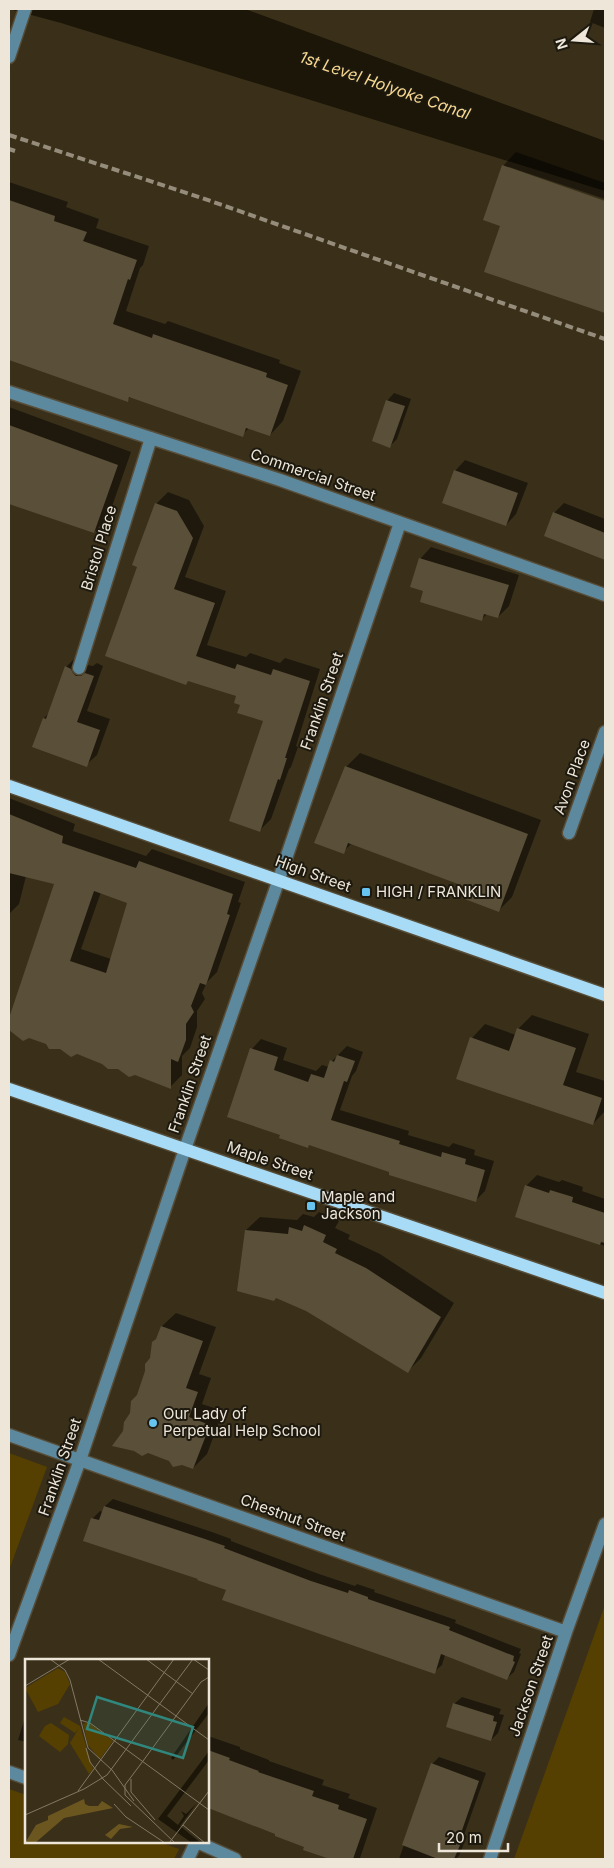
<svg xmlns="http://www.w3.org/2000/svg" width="614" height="1868" viewBox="0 0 614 1868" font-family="Inter,sans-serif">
<rect width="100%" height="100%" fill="#3a3019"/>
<path fill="#554001" d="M9,1453L47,1467L9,1570Z
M605,1605V1859H514Z
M9,1789L26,1795V1842H159L179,1849L174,1859H9Z"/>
<path fill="#1c1608" d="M9,9H245L605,141V191L61,23Z"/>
<path fill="#0007" fill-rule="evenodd" d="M594,9H605V28L590,22Z
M516,152L605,183V199L509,167V169L605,202V312L486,271L501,225L503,166Z
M9,182L68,202L66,207L99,219L96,228L149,246L143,265L140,268L126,311L165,324L168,321L280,360L279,363L301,371L283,421L270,435L249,428L242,435L131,396L127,401L9,359Z
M394,393L411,399L397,439L390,446L387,401Z
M9,407L131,452L108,518L94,532L9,502Z
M465,460L528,483L516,514L506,525L455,471Z
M168,492L189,500L204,526L185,577L226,591L207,645L246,657L250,653L280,663L285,658L320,669L296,746L298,747L291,767L289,769L271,819L259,831L265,720L241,704L237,696L189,680L186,683L139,566L156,504Z
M564,503L605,519V559L545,535L554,513Z
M431,547L519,575L509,606L498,617L487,614L481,620L425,590L412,586L421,558Z
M77,656L87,665L93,666L97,663L103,666L87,711L110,719L97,755L86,765L44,718L50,712L66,667Z
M360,753L541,820L512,897L499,910L468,886L352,843L343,852L346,767Z
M9,798L75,824L73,831L146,856L152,849L245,882L238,902L241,903L217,972L207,982L202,993L205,999L197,1011V1027L190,1048L182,1056V1075L170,1087L29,1037L23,1040L9,1028V1022L56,883L26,876L19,904L9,914ZM101,892L129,902L111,959L81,949Z
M532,1015L589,1034L576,1072L605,1081V1111L593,1124L472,1038L485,1024L516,1035L518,1029Z
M261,1039L287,1048L283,1060L316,1071L322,1065L329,1067L332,1061L347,1046L363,1052L356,1071L352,1076L340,1110L409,1131L408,1135L449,1147L453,1143L475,1150L474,1155L494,1161L485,1191L475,1201L310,1144L308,1147L252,1049Z
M537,1175L559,1182L562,1180L583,1187L582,1191L605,1199V1246L516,1216L526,1186Z
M319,1212L339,1221L335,1228L350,1235L348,1239L380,1254L454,1303L421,1358L407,1372L246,1230L260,1217L297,1220L303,1214L314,1217Z
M176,1313L216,1327L199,1374L211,1378L202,1404L223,1411L207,1454L193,1468L170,1460L125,1431L162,1326Z
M113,1499L212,1532L231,1539V1541L319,1574L355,1586L357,1584L375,1590L374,1592L456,1620L455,1623L521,1649L519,1653L521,1654L514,1672L506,1679L445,1655L442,1665L434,1672L199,1578L85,1540L93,1518L100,1511L103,1512L105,1506Z
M462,1697L501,1709L499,1714L504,1715L498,1733L491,1740L454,1704Z
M26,1714V1742L18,1740Z
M208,1736L240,1747V1749L269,1760V1761L324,1780L322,1785L350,1794L348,1798L377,1808L360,1858L358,1859H332L277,1833L208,1808Z
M439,1757L486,1773L464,1835L467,1836L459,1856L456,1859H399L432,1764Z"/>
<path fill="#5a4f38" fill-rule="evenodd" d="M502,165L605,201V313L484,272L500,226L483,220Z
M9,200L55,216L54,221L87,232L83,241L137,260L130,280L128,279L113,324L152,338L153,334L267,373L266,377L288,385L270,436L246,428L243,437L129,397L128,402L9,360Z
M386,400L405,406L390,448L372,441Z
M9,425L118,465L94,533L9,504Z
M454,470L518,493L506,526L442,503Z
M155,503L177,511L193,538L174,589L215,603L196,656L235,669L237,664L271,675L273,669L310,681L285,758H287L280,780L278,779L260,832L229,821L263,721L237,713L240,705L234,703L236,696L188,681L186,685L105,656L137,567L132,565Z
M553,512L605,533V560L544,536Z
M419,558L509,585L498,618L484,614L482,621L420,602L423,591L410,587Z
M65,666L71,669L73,673L76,676H81L85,673L94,676L77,722L100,730L87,767L32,747L43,718L46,719Z
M345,766L528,834L499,912L462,898L466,887L348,843L344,854L314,843Z
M9,814L63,836L62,843L136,868L139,861L233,894L227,914L230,915L206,985L200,983L191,1006L194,1012L186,1024V1040L178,1062L171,1059V1089L135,1075L129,1077L118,1069H108L102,1064L77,1054L71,1057L60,1049H49L46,1044L29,1038L23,1041L9,1030V1018L54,884L9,873ZM94,891L127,903L106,973L70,961Z
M517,1028L576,1048L563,1085L602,1098L593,1125L456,1079L470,1037L509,1051Z
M250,1048L278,1057L274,1070L308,1082L311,1074L324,1078L330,1060L334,1062L337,1055L355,1061L347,1082L344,1081L331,1120L400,1141L399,1144L441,1157L442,1152L466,1159L465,1164L485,1170L476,1202L389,1175V1172L309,1145L308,1148L279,1138L280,1135L227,1117Z
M525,1185L549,1193L550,1190L573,1197L572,1202L605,1213V1243L601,1242L600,1245L515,1217Z
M304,1225L326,1235L323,1242L337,1249L335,1253L366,1268L441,1317L408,1373L306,1311L276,1298L274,1301L237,1291L245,1230L288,1234L289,1227L302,1231Z
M161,1326L203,1341L186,1388L198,1392L189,1417L210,1425L193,1469L182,1465L173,1467L169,1461L148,1453L142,1456L134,1451L112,1446L123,1431L124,1422L130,1413L131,1401L137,1395L145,1371V1364L150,1358L152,1342L156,1339Z
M104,1506L205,1539L225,1546L224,1548L311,1581L348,1593L349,1590L368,1597V1599L450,1627L449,1630L514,1656L513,1661L515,1662L507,1680L441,1654L435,1674L222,1600L226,1590L197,1580L198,1579L83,1541L91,1518L99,1520Z
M453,1703L494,1716L493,1721L497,1722L491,1741L446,1727Z
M208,1750L230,1758L229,1760L259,1771L258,1772L314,1791L312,1796L339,1805L338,1809L367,1819L353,1859H330L303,1850L304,1847L275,1836V1834L208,1808Z
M431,1763L479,1781L458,1842L461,1843L454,1859H438L402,1845Z"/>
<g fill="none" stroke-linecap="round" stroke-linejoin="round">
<defs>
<path id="minor" d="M9,57L25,9
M9,392L280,480L605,595
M79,668L151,438
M569,833L605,732
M9,1435L566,1632
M9,1655L80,1460L185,1149L279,879L400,523
M9,1772L26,1778
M197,1842L235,1859
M188,1859L196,1842
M490,1859L566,1632L605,1524"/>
<path id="major" d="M9,786L605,995
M9,1089L605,1293"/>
</defs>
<use href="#minor" stroke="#574d38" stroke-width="15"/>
<use href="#major" stroke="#574d38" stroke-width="15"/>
<use href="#minor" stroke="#5d899f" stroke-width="12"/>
<use href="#major" stroke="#a7dbf6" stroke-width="12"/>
<path stroke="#958c7b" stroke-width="4" stroke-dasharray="8 4" stroke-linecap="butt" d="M9,135L202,198L605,339
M9,149L15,151"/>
</g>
<g fill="#67c4f0" stroke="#1d190f" stroke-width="2">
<rect x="361" y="887" width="10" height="10" rx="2.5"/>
<rect x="306" y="1201" width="10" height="10" rx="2.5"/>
<circle cx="153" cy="1423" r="5"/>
</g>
<g text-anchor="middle" stroke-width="4" stroke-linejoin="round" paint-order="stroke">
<g font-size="15" fill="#ede6d9" stroke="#1d190f">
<text transform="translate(313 475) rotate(19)" y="5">Commercial Street</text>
<text transform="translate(99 548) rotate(-73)" y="5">Bristol Place</text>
<text transform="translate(322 701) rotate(-71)" y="5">Franklin Street</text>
<text transform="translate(572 777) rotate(-70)" y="5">Avon Place</text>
<text transform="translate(313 874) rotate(20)" y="5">High Street</text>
<text transform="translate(190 1084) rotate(-71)" y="5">Franklin Street</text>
<text transform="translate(270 1161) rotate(19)" y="5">Maple Street</text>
<text transform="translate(60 1467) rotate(-71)" y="5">Franklin Street</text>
<text transform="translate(293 1518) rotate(20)" y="5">Chestnut Street</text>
<text transform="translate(531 1686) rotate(-71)" y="5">Jackson Street</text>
</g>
<g font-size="15" fill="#ede6d9" stroke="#1d190f" text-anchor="start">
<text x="376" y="897">HIGH / FRANKLIN</text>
<text x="321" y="1202">Maple and<tspan x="321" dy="17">Jackson</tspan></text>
<text x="163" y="1419">Our Lady of<tspan x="163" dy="17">Perpetual Help School</tspan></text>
</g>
<g font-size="16" font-style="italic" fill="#f7d891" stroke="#1d190f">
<text transform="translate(385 85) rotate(19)" y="6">1st Level Holyoke Canal</text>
</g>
</g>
<g transform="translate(25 1659)">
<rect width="184" height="184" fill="#3a3019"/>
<path d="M33,9L40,13L45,25L33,45L13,53L0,29ZM39,58L55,67L68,110L64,115L45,84L54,69L50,74L35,64ZM63,63L88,82L75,100L63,86L58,65ZM26,64L44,76L43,85L35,93L14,77L20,67Z" fill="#554001"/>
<path d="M59,140L60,145L64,147H73L77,142L88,149L39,159L10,184H0L11,166L23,161V157ZM94,165L108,168L95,170L86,180L80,176Z" fill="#6c5620"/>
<path d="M184,44V54L148,101L146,99ZM184,92V101L142,157L153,166L159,157L156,152L161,155L172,144L155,167L176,184H167L133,160Z" fill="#1c1608"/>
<path fill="none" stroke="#827966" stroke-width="1" d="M25,0L40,11L45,21L63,89L87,111M73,0L184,81M121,0L168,35M168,0L184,11M0,27L45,0M55,61L65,64L184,151M61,89L65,103L78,120M118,102L176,23L184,18M118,102L100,126V136L150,184M87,111L109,142M78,120L106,147M106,120V133L130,161M53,132L149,0M89,145L101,158L140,184M0,156L59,130L82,116L168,0M158,166L180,184M144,184L184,132"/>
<path fill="#30877e" fill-opacity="0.15" stroke="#30877e" stroke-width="2.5" d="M72,38L168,68L158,99L62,70Z"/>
<rect width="184" height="184" fill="none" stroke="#ede6d9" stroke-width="2.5"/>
</g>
<rect width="614" height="1868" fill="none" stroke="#ede6d9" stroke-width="20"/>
<g transform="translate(574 40) rotate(253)" stroke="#1d190f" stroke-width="4" paint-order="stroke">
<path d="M0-4L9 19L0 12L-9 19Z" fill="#ede6d9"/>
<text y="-8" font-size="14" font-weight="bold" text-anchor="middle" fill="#ede6d9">N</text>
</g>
<path d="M439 1843v8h69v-8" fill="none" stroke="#ede6d9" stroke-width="2.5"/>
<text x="446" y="1843" font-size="15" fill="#ede6d9" stroke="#1d190f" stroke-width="4" paint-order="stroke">20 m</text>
</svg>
